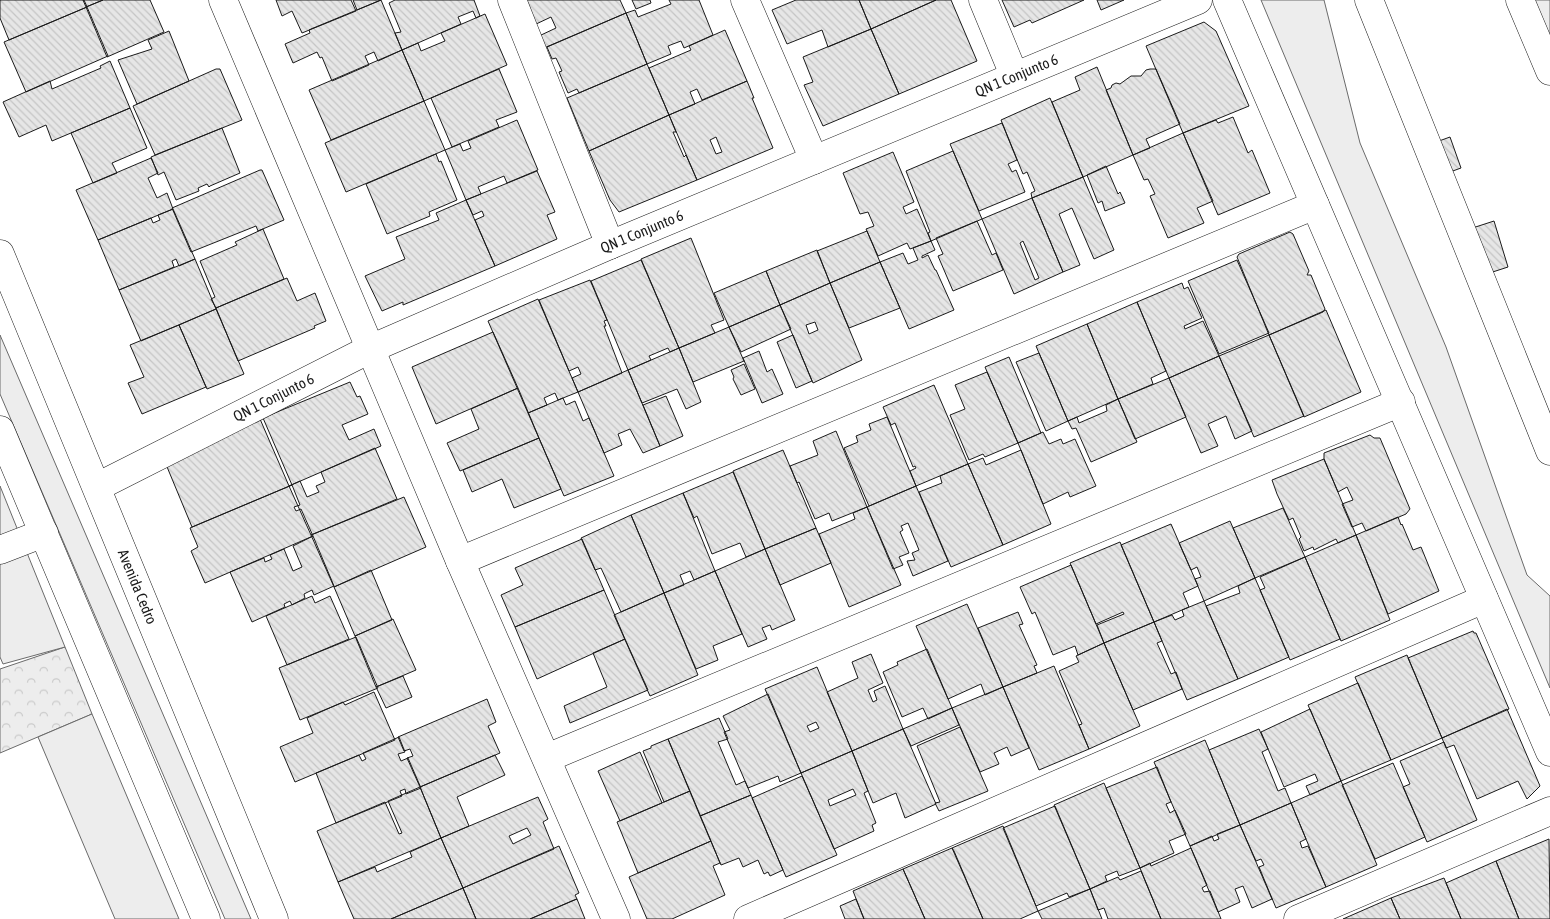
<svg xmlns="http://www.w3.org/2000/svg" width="1550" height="919" viewBox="0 0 1550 919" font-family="'Asap Condensed',sans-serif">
<defs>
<pattern id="forest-crowns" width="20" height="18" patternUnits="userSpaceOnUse" patternTransform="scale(1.25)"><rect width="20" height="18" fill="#ededed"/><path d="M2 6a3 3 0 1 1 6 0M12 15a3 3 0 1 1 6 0" fill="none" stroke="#cbcbcb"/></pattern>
<pattern id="building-back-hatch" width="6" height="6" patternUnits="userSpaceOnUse" patternTransform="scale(1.25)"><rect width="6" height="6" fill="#e6e6e6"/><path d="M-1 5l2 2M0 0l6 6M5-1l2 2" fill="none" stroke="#c5c5c5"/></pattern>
</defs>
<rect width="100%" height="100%" fill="#fff"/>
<path fill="url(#forest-crowns)" stroke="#6a6a6a" d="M65,647L92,714L0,753V669Z"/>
<path fill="#ededed" stroke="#6a6a6a" d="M1261,0H1324L1360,143L1446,347L1527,575L1550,596V688Z
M1534,0H1550V39Z
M0,335L251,919H225L0,394Z
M0,486L65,647L3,664L0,657Z
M92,714L179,919H115L38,737Z"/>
<path fill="url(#building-back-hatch)" stroke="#1a1a1a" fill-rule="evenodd" d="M0,0H84L87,7L9,40L0,18Z
M83,0H103L86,7Z
M103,0H150L164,32L107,57L86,7Z
M276,0H351L356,11L302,33L292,11L282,16Z
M353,0H381L357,10Z
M381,0L402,50L378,61L374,52L365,56L369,65L332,81L322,57L320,58L317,52L293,63L285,44L310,33L309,30L311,29Z
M395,0H474L480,16L476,18L473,11L458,17L461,24L402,50L395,33L401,32L389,3Z
M524,0H620L626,13L544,48L539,36L556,28L551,17L534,25Z
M632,0H650L651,3L636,9Z
M669,0H699L713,35L684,48L681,41L673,44L668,46L671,54L647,64L626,13L635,10L638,17L671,4Z
M796,0H859L871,29L828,47L822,30L787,44L772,10Z
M859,0H936L871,29Z
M951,0L977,61L899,94L871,29L936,0Z
M1002,0H1084L1032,23L1030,20L1014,27Z
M1097,0H1124L1101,10Z
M87,7L108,56L26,92L4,42Z
M626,13L647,64L579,93L577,89L568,93L559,72L562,71L556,58L552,59L547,47Z
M485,14L507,65L424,101L402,50L418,43L421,51L445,41L441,33Z
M1204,22L1216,31L1249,106L1183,133L1146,46Z
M871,29L899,94L823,126L804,85L813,82L803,57Z
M725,30L747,81L702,100L697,89L690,92L695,104L669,115L649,68L691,50L689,46Z
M169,31L189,81L137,104L118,60L152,49L148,40Z
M402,50L424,101L331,140L309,90Z
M110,61L130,108L52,141L46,125L19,137L3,102L50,81L52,89L101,68L100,66Z
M647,64L669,115L589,151L567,98Z
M1097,67L1133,155L1083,177L1052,102L1080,90L1075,77Z
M216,69H220L242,120L155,155L133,106Z
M499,69L517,112L496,120L499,127L452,147L431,98Z
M1150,69H1156L1180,124L1146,139L1150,148L1133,155L1106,90L1111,88L1112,85L1116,83L1120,84L1131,76H1141L1146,70Z
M747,81L754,98H752L773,148L697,180L669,115ZM716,137L722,152L716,154L710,140Z
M1050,98L1083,177L1032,198L1031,193L1035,191L1027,172L1023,174L1001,120Z
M424,101L445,150L346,192L325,143Z
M130,108L147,148L112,163L117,173L93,183L71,133Z
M669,115L676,132H673L684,157L686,155L697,180L619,212L610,200L589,151Z
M1233,117L1248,153L1252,150L1270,193L1218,215L1183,133L1216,120L1218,123Z
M517,120L538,170L507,183L504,176L478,187L481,194L466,200L445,150L460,144L463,151L471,148L468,141Z
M1002,123L1017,160L1008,164L1012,172L1016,170L1025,192L979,211L950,144Z
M222,128L240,173L210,186L209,187L207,184L198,188L199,191L176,200L164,172L158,175L151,157Z
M1183,133L1213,201L1197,208L1204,223L1168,238L1150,196L1155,194L1148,179L1144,180L1133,155Z
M1450,137L1461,168L1428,180L1417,149Z
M953,151L982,219L931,241L928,233L930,232L906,171Z
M893,152L914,202L903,207L906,214L917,209L931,241L910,249L907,243L878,256L866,229L874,226L868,212L860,214L843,173Z
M436,154L439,162L441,161L457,200L429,212L430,216L387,234L366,184Z
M151,158L158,173L148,178L157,198L167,193L173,209L98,240L76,190Z
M1106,166L1118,194L1120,192L1125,203L1105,211L1102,201L1098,203L1087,175Z
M260,170H262L284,220L258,231L256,226L191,252L172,208Z
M537,171L555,212L547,215L557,239L495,266L475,220L484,216L482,211L473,215L466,200Z
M1083,177L1114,250L1094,259L1072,208L1059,214L1080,265L1063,272L1032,198Z
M1032,198L1063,272L1014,294L982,219ZM1023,241L1039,278L1035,280L1020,243Z
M466,200L495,266L403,305V302L382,311L365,276L405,259L396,237L439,220L436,213Z
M173,209L195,259L179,266L176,259L172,261L174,267L119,290L98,240L151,218L153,223L160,220L158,215Z
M977,221L992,255L996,253L1003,270L953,291L938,256L943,254L936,238Z
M1494,221L1508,267L1468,280L1454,234Z
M263,229L284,279L216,308L211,299L215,297L200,261L237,245L235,242Z
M867,231L880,262L830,283L817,251Z
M1290,232L1293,234L1309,271L1307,275H1311L1325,309L1323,312L1269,335L1237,257L1239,254Z
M691,238L724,320L711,325L715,333L679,348L641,259Z
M931,241L935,250L922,256V258L928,255L935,270H936L954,310L909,329L880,262L903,253L908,264L918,260L913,248Z
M817,250L830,283L780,305L766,271Z
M195,259L216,309L141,341L119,290Z
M641,260L679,348L670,352L668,348L649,356L651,360L628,370L591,281Z
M1237,260L1269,333L1219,354L1188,281Z
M880,262L900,308L849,328L830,283Z
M766,271L780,305L729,327L714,293Z
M287,278L297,301L315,293L326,321L314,326L315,328L238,361L216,308Z
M590,280L607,320L604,321L606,326H604L622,373L578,392L572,378L581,374L578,367L569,371L539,300Z
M830,283L862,360L813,383L780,305ZM815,322L818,330L809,334L806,325Z
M1182,283L1184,289L1188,287L1202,318L1184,326L1185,329L1203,321L1219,356L1169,378L1137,302Z
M538,299L578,392L558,400L555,393L544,398L547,405L528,413L488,321Z
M1137,302L1166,371L1151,378L1153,384L1118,399L1087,324Z
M780,305L791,329L741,352L729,327Z
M216,309L244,374L207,389L179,325Z
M1326,310L1361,392L1304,417L1269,335Z
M1087,324L1118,399L1068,421L1036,346Z
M179,325L206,387L142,414L128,383L144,377L130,345Z
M729,327L744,361L693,382L679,348Z
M493,332L518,388L436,424L412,367Z
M793,335L812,381L796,388L777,342Z
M1269,335L1304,416L1254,437L1219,356Z
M679,348L701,402L686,409L677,389L642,403L628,370Z
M759,351L767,372L772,369L783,394L762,403L743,358Z
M1039,353L1068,421L1046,431L1016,362Z
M1219,356L1252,431L1235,439L1226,416L1208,424L1218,446L1201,453L1169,378Z
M1009,357L1041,433L1018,443L985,367Z
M744,364L755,389L741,395L733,379L734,377L731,370Z
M628,370L660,446L643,453L630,429L618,434L622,445L604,453L578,392Z
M987,372L1018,443L985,457L983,454L969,460L950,415L965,409L955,385Z
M1169,378L1186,417L1135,439L1118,399Z
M350,382L357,397L360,396L368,414L342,425L349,440L374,429L381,446L289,486L260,419Z
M934,385L968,464L916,486L910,471L916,468L915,466L913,467L895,423L891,425L883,407Z
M518,388L539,438L460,471L447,443L479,429L471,409Z
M666,396L683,436L660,446L643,405Z
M563,398L566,405L575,401L583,421L589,418L614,476L564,496L528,413Z
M1118,399L1137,442L1091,462L1076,428L1072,429L1068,421L1077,417L1079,423L1107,411L1106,405Z
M887,417L916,486L869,506L844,448L858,442L856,436L871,430L869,424Z
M263,418L292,485L192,527L165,462Z
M836,431L867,507L832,521L829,513L815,519L799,482L797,483L790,466L818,455L813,441Z
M1043,432L1049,444L1061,439L1063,444L1075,439L1096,486L1070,497L1068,492L1043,504L1018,443Z
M1370,435L1374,438H1380L1410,509L1406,514L1366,531L1362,523L1352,527L1342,504L1353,500L1347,487L1338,492L1324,459V453Z
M539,438L561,489L514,508L502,479L472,492L463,470Z
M375,448L397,499L311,535L289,486L300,481L307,497L319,492L316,486L325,482L321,472Z
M783,450L816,528L765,549L733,471Z
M1021,450L1051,524L1003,545L968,464L983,458L986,465Z
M1324,459L1356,535L1338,543L1336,539L1314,550L1313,547L1304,551L1299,539L1301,537L1293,518L1289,520L1277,494L1272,480Z
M968,464L1003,545L951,567L919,492L942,483L940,476Z
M733,472L765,549L746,557L740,543L712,554L697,516L694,518L683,493Z
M292,485L300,505L294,507L296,511L301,509L313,536L205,583L191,551L198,547L190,528Z
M916,486L948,561L913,576L907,561L915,560L912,553L919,550L908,523L901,526L903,530L900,532L909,553L899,557L903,565L893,569L867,507Z
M683,493L715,571L694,580L690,571L680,575L684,585L664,593L631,515Z
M404,497L426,547L334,587L311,535Z
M867,507L901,585L849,607L819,534L855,519L853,513Z
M1283,508L1305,557L1255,578L1233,528Z
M631,515L664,593L621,612L601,568L595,570L581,538Z
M1398,517L1401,525L1402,524L1413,550L1421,547L1439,591L1388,614L1356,535Z
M1230,521L1255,578L1204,601L1195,579L1201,577L1197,567L1191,570L1179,543Z
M1171,524L1198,586L1183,593L1189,607L1154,622L1121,545Z
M816,528L831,563L780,585L765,549Z
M1356,535L1390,620L1341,641L1305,557Z
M313,536L334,586L314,595L312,590L304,594L305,598L292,605L290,601L284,604L285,607L252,622L230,572L264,558L265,562L272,559L270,555L284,549L293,571L302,567L293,546Z
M582,539L604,590L515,627L501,595L523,585L515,568Z
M1120,542L1154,622L1104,643L1097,625L1124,614L1123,612L1096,624L1070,563Z
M765,549L795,620L772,630L770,625L762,628L767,639L748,647L715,571Z
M1305,557L1340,639L1290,660L1260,590L1265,588L1260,577Z
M1071,565L1104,643L1078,655L1075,646L1053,655L1035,612L1032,614L1020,587Z
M371,570L392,620L355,636L334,587Z
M715,571L742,634L713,646L718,660L696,669L664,593Z
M1255,578L1289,657L1238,679L1206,606L1240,593L1238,586Z
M604,590L625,639L537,679L515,627Z
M664,593L698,675L650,696L614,615Z
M312,596L315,603L330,596L349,639L287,665L266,616Z
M1204,601L1238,679L1187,700L1154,622L1172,615L1175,620L1184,616L1182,610Z
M967,604L1003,687L985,695L981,684L948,699L916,626Z
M1018,612L1023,624L1019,625L1037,665L1034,666L1037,673L1003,687L978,628Z
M393,619L416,670L376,687L355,636Z
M1154,622L1162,641L1157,643L1171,674L1176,672L1182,689L1133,710L1104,643Z
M1473,631L1474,633H1476L1509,709L1442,738L1408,658Z
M356,637L378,688L300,720L279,668Z
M625,639L648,690L570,723L564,706L607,687L593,653Z
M1104,643L1140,726L1089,749L1079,725L1082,724L1059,671L1079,662L1076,656Z
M927,649L952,708L928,719L923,708L902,717L883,672L898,665L897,662Z
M871,654L883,683L868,690L873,702L877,700L874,691L885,686L903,729L852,751L827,692L858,678L852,662Z
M1407,655L1442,738L1391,760L1355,677Z
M1054,666L1089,749L1039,770L1003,687Z
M817,667L852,751L801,773L765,689ZM816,722L819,728L810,732L807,726Z
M403,676L412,697L386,708L376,687Z
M1358,683L1391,760L1341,781L1308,705Z
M1003,687L1029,748L1011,756L1007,747L994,753L999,764L980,772L952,708Z
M374,692L395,740L295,782L280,747L313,733L307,718L343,702L345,705Z
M768,694L801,773L780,782L778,776L748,788L724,732L730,730L723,716Z
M487,699L496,722L488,726L500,753L420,787L407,758L413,756L410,749L404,751L398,737Z
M952,708L959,725L911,746L903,729Z
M1310,709L1341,781L1310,795L1306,786L1318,781L1315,774L1284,787L1261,732Z
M1507,709L1540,786L1527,799L1518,781L1477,799L1454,745L1446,748L1442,738Z
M719,718L728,739L718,742L736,785L745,781L751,795L700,816L668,739Z
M960,727L988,791L939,811L935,803L940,802L917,746Z
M903,729L936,804L905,818L896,793L873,803L852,751Z
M1259,729L1268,749L1262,752L1278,791L1285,788L1291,803L1240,825L1209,750Z
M399,737L405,752L398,754L401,761L408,758L421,788L406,794L405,789L400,791L402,796L336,823L316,773L359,755L362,761L366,759L363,753Z
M668,739L690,791L664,802L643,751L651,748V746Z
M1205,740L1240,825L1190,846L1154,762Z
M1444,742L1477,820L1427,842L1403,787L1410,784L1400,761Z
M852,751L868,791L864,793L876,823L872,825L874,831L834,849L801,773ZM853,789L856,795L830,806L828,800Z
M640,752L662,803L620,821L598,771Z
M495,755L505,775L457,797L469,826L441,838L420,787Z
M1393,763L1425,837L1375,859L1342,785Z
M1157,767L1171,802L1166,804L1170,813L1175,810L1186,834L1169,841L1174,853L1140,868L1106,788Z
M802,776L837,855L786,877L752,798Z
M1341,781L1377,865L1326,887L1291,803Z
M1104,783L1140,868L1119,876L1117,871L1105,876L1107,881L1090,889L1054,805Z
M420,787L441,838L338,882L317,831L385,802L399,834L402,833L388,801Z
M690,791L711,841L638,873L617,822Z
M751,795L783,870L770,876L768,872L764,874L758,860L743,867L739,858L721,865L700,816Z
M538,797L548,819L543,822L554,849L463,888L441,838ZM527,828L531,835L513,844L509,836Z
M1291,803L1306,839L1300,842L1302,848L1308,846L1326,887L1276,908L1259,867L1264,865L1261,859L1256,861L1240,825Z
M1055,806L1090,889L1069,897L1067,893L1036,906L1003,828Z
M1240,825L1272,899L1252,908L1243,886L1235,889L1240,902L1218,912L1190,846L1212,836L1214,841L1219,839L1217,834Z
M1003,826L1038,911L1020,919H983L952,848Z
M441,838L463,888L391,919H354L338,882L375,867L377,872L412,857L410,852Z
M1549,839L1550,919H1519L1496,861Z
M711,841L720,863L713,866L725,895L672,919H647L629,877Z
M559,846L579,893L575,895L577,899L530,919H476L463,888Z
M952,848L954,851L983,919H925L911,887L903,869Z
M1191,848L1207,885L1202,888L1204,892L1210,891L1221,919H1161L1140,868L1150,863L1151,866Z
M1496,861L1519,919H1461L1446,883Z
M903,869L925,919H864L853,891Z
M1141,871L1161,919H1108L1104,908L1098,910L1090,889L1118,877L1120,880Z
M1444,878L1461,919H1400L1391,898Z
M463,888L476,919H391L454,892Z
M1090,889L1102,919H1042L1038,911Z
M1391,898L1400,919H1343Z
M577,899L585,919H530L574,900Z
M856,899L864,919H845L840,906Z"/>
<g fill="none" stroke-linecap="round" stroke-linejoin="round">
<defs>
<g id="minor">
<path d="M223,0L460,561L616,919"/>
<path d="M512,0L610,245"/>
<path d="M745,0L814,160"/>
<path d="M983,0L1014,75"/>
<path d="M1227,0L1550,752"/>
<path id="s1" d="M0,254L274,919"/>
<path d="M0,430L206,919"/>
<path id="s2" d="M97,487L370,349L610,245L1198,0"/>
<path d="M0,550L44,533"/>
<path d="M460,561L1315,205"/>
<path d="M547,758L1401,402"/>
<path d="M748,919L1484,599"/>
<path d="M1298,919L1550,811"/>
</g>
<path id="highway" d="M1369,0L1550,451
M1520,0L1550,71"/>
</defs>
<use href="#minor" stroke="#1a1a1a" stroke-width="29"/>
<use href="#highway" stroke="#1a1a1a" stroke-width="29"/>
<use href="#minor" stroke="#fff" stroke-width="28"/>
<use href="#highway" stroke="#fff" stroke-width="28"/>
</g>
<g text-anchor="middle" stroke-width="4" stroke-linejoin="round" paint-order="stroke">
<g font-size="15" fill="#1a1a1a" stroke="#fff">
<text dy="5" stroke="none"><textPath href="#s2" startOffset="1008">QN 1 Conjunto 6</textPath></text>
<text dy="5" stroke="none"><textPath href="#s2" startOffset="602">QN 1 Conjunto 6</textPath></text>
<text dy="5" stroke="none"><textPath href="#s2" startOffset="198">QN 1 Conjunto 6</textPath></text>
<text dy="5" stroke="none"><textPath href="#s1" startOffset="360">Avenida Cedro</textPath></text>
</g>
</g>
</svg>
